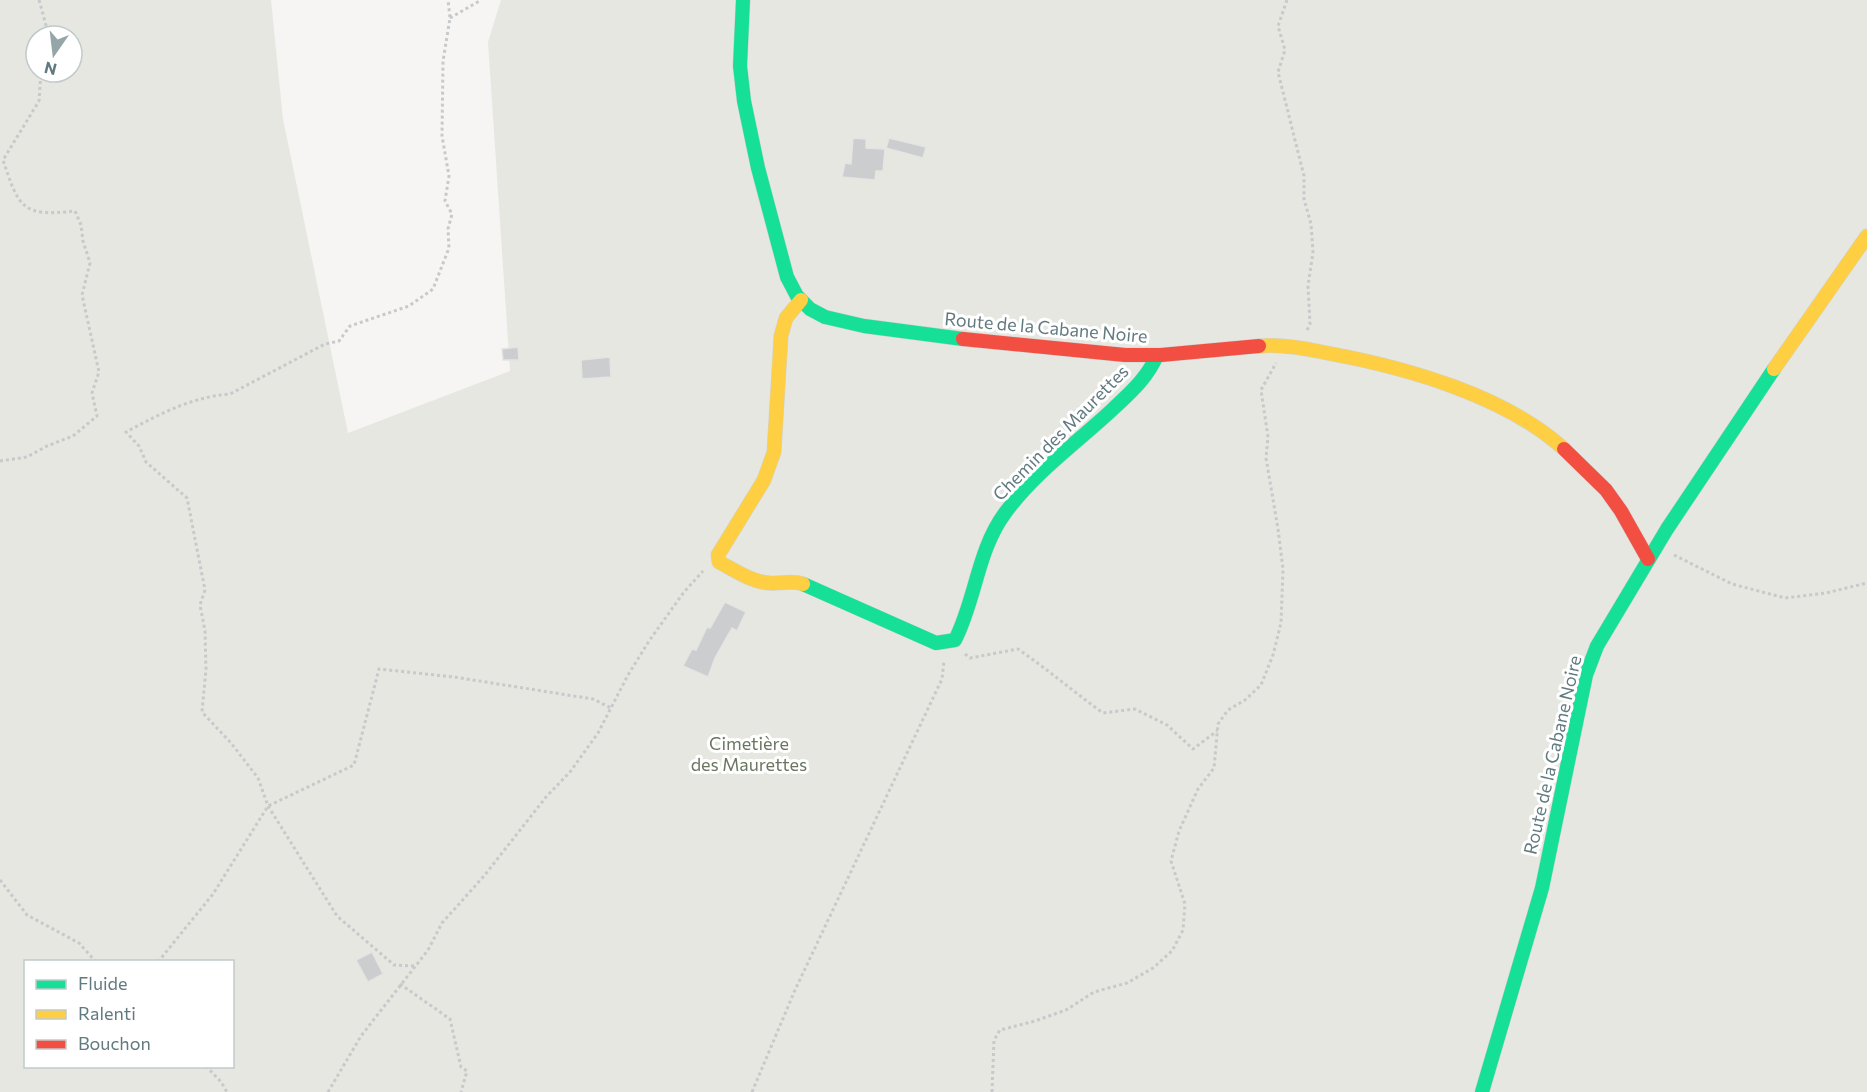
<svg xmlns="http://www.w3.org/2000/svg" width="1867" height="1092" viewBox="0 0 1867 1092" font-family="Commissioner,sans-serif">
<rect width="100%" height="100%" fill="#f6f5f4"/>
<path fill="#e6e7e1" fill-rule="evenodd" d="M0,0H271L283,119L348,433L510,371L488,42L501,0H1867V1092H0ZM36,36H72V72H36ZM26,962H232V1066H26Z"/>
<path fill="#cccdce" stroke="#e5e4e4" stroke-width="1.5" d="M853,138L866,139V148L885,149L883,171H876L875,180L842,177L845,163L851,164Z
M889,138L926,147L923,158L886,148Z
M518,347L519,360H503L502,349Z
M610,357L611,377L582,379L581,360Z
M725,602L746,612L737,631L732,628L715,658L708,677L683,666L692,649L696,650L707,627L710,628Z
M372,952L383,974L368,982L356,960Z"/>
<g fill="none" stroke-linecap="round" stroke-linejoin="round">
<defs>
<path id="fast" d="M743,0L740,66L744,101L758,168L787,277L797,296L810,309L825,317L864,326L963,339
M803,584L936,643L955,640C976,599 977,551 1005,513C1035,472 1078,442 1114,408C1131,392 1148,377 1157,355
M1482,1092L1542,888L1586,675L1597,646L1667,529L1774,369"/>
<path id="slow" d="M801,300L786,318L781,336L774,452L764,480L718,555L719,562C734,570 752,582 769,583C781,584 791,580 803,584
M1259,346C1283,344 1308,349 1332,354C1407,368 1506,396 1564,449
M1774,369L1867,236"/>
<path id="jam" d="M963,339L1125,355H1161L1259,346
M1564,449L1606,490L1621,511L1648,559"/>
</defs>
<use href="#fast" stroke="#d1d2d2" stroke-width="15"/>
<use href="#slow" stroke="#d1d2d2" stroke-width="15"/>
<use href="#jam" stroke="#d1d2d2" stroke-width="15"/>
<path stroke="#c7c9ca" stroke-width="3" stroke-dasharray="3 3" stroke-linecap="butt" d="M39,0L49,36
M1287,0L1278,26L1285,50L1278,72L1304,176V199L1311,224L1313,252L1308,286L1310,324L1307,330
M450,18L481,0
M0,461L27,457L47,446L73,436L97,416L92,393L99,372L82,295L90,263L83,241L81,225L75,211C22,217 19,208 3,160L39,101L41,72
M1674,555L1732,584L1785,598L1826,593L1867,583
M965,654L970,658L1018,649C1047,669 1074,692 1103,713L1135,709L1167,725L1193,749L1217,731
M0,880L27,915L79,943L96,962
M158,962L213,894L268,806L354,765L379,669L454,677L593,699L611,708
M414,966L394,965L337,916L268,806L258,778L231,743L202,712L206,669L205,631L200,605L205,590L187,498L146,462L139,446L126,432C160,414 191,397 230,394L325,344L339,341L350,326L409,306L433,289L449,248L448,229L452,214L445,201L449,176L442,136L443,61L450,18L448,0
M400,984L450,1019L461,1067L467,1071L461,1092
M206,1066L221,1082L227,1092
M328,1092L361,1036L428,950L442,923L484,876L546,797L570,772L598,733L628,675L649,641L684,592L703,571
M752,1092L795,990L942,679L944,661
M992,1092L994,1040L1000,1030L1035,1021L1066,1010L1094,992L1127,983L1153,968L1172,951L1183,930L1185,904L1171,861L1179,831L1198,789L1214,768L1218,724L1228,710L1245,700L1261,685L1273,655L1281,623L1283,569L1278,529L1266,458L1268,437L1261,390L1276,363"/>
<use href="#fast" stroke="#16e098" stroke-width="14"/>
<use href="#slow" stroke="#ffcf43" stroke-width="14"/>
<use href="#jam" stroke="#f24e42" stroke-width="14"/>
</g>
<g text-anchor="middle" stroke-width="6" stroke-linejoin="round" paint-order="stroke">
<g font-size="18" fill="#617a7f" stroke="#fff">
<text transform="translate(1046 328) rotate(5)" y="6">Route de la Cabane Noire</text>
<text transform="translate(1061 433) rotate(-45)" y="6">Chemin des Maurettes</text>
<text transform="translate(1553 755) rotate(-77)" y="6">Route de la Cabane Noire</text>
</g>
<g font-size="18" fill="#6a7760" stroke="#fff">
<text x="749" y="750">Cimetière<tspan x="749" dy="21">des Maurettes</tspan></text>
</g>
</g>
<rect x="24" y="960" width="210" height="108" fill="#ffffff" stroke="#c0cacc" stroke-width="1.5"/>
<rect x="36" y="980" width="30" height="9" fill="#16e098" stroke="#c0cacc" stroke-width="1.5"/>
<text x="78" y="990" font-size="18" fill="#617a7f">Fluide</text>
<rect x="36" y="1010" width="30" height="9" fill="#ffcf43" stroke="#c0cacc" stroke-width="1.5"/>
<text x="78" y="1020" font-size="18" fill="#617a7f">Ralenti</text>
<rect x="36" y="1040" width="30" height="9" fill="#f24e42" stroke="#c0cacc" stroke-width="1.5"/>
<text x="78" y="1050" font-size="18" fill="#617a7f">Bouchon</text>
<g transform="translate(54 54) rotate(194)"><circle r="28" fill="#ffffff" stroke="#c0cacc" stroke-width="1.5"/>
<path d="M0-4.5L10 22L0 15L-10 22Z" fill="#95a5a8"/>
<text y="-9" font-size="16" font-weight="bold" text-anchor="middle" fill="#617a7f">N</text>
</g>
</svg>
